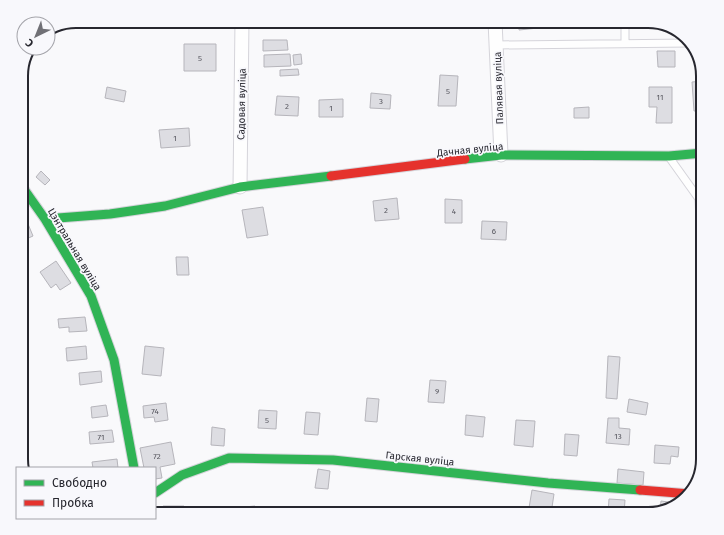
<svg xmlns="http://www.w3.org/2000/svg" width="724" height="535" viewBox="0 0 724 535" font-family="'Fira Sans',sans-serif">
<rect width="100%" height="100%" fill="#f9f9fb"/>
<path fill="#dddde2" stroke="#b6b5bb" d="M269,21H297V23H269Z
M417,21H453V24H417Z
M519,21H537L538,28L519,30Z
M263,40H287L288,50L263,51Z
M184,44H216V71H184Z
M657,51H675V67H658Z
M290,54L291,66L264,67V55Z
M301,54L302,64L294,65L293,55Z
M298,69L299,75L280,76V70Z
M440,75L458,76L456,106H438Z
M703,81V111H694L692,82Z
M107,87L126,91L124,102L105,98Z
M649,87H672V123H656L657,107H649Z
M371,93L391,95L390,109L370,108Z
M277,96L299,97L298,116L275,115Z
M343,99V117H319V100Z
M589,107V118H574V108Z
M189,128L190,146L161,148L159,130Z
M41,171L50,180L45,185L36,177Z
M397,198L399,219L375,221L373,201Z
M445,199L462,200V223H445Z
M263,207L268,235L247,238L242,210Z
M482,221L507,222L506,240L481,239Z
M28,224L33,236L24,240L26,244L21,246V227Z
M176,257H188L189,275H177Z
M56,261L71,283L60,290L56,284L51,288L40,272Z
M85,317L87,331L69,332V327L59,328L58,319Z
M86,346L87,359L67,361L66,348Z
M145,346L164,348L161,376L142,374Z
M608,356L620,357L617,399L606,398Z
M101,371L102,382L80,385L79,373Z
M430,380L446,381L444,403L428,402Z
M367,398L379,399L377,422L365,421Z
M629,399L648,403L646,415L627,412Z
M166,403L168,420L155,422L154,417L144,418L143,406Z
M106,405L108,416L92,418L91,407Z
M259,410L277,411L276,429L258,428Z
M306,412L320,413L318,435L304,434Z
M466,415L485,417L483,437L465,435Z
M608,418H619V428L630,429L629,445L606,443Z
M516,420L535,421L533,447L514,445Z
M212,427L225,429L224,446L211,445Z
M112,430L114,442L90,444L89,432Z
M565,434L579,435L577,456L564,455Z
M171,442L175,464L160,467L162,478L155,479V468H144L140,448Z
M655,445L679,447L678,457L671,456L670,464L654,463Z
M117,459L118,468H93L92,462Z
M318,469L330,471L328,489L315,488Z
M618,469L644,472L643,485L617,483Z
M532,490L554,494L551,514H528Z
M609,499L625,500L624,514H608Z
M661,501L675,503L674,507L660,511Z
M163,506H184V514H163Z
M255,506L256,514H235L234,508Z"/>
<g fill="none" stroke-linecap="round" stroke-linejoin="round">
<defs>
<path id="lane" d="M625,21V43
M496,45L690,43
M669,157L699,199L701,242V465"/>
<path id="street" d="M495,21L501,155
M240,187L242,21"/>
<path id="fast" d="M465,159L501,155L669,156L703,153
M21,185L45,219L91,296L114,360L134,468
M45,219L110,214L165,206L240,187L331,176
M155,493L182,475L229,458L333,460L548,483L640,490"/>
<path id="jam" d="M331,176L465,159
M640,490L690,494"/>
</defs>
<use href="#lane" stroke="#d5d4da" stroke-width="9"/>
<use href="#street" stroke="#d5d4da" stroke-width="15"/>
<use href="#fast" stroke="#d5d4da" stroke-width="11"/>
<use href="#jam" stroke="#d5d4da" stroke-width="11"/>
<use href="#lane" stroke="#fefefe" stroke-width="7"/>
<use href="#street" stroke="#fefefe" stroke-width="13"/>
<use href="#fast" stroke="#30b455" stroke-width="9"/>
<use href="#jam" stroke="#e5322d" stroke-width="9"/>
</g>
<g text-anchor="middle" stroke-width="3.5" stroke-linejoin="round" paint-order="stroke">
<g font-size="8" fill="#54545c">
<text x="200" y="61">5</text>
<text x="448" y="94">5</text>
<text x="660" y="100">11</text>
<text x="381" y="104">3</text>
<text x="287" y="109">2</text>
<text x="331" y="111">1</text>
<text x="175" y="141">1</text>
<text x="386" y="213">2</text>
<text x="454" y="214">4</text>
<text x="494" y="234">6</text>
<text x="437" y="394">9</text>
<text x="155" y="414">74</text>
<text x="267" y="423">5</text>
<text x="618" y="439">13</text>
<text x="101" y="440">71</text>
<text x="157" y="459">72</text>
</g>
<g font-size="10" fill="#27272f" stroke="#f8f8fc">
<text transform="translate(498 88) rotate(-92)" y="4">Палявая вуліца</text>
<text transform="translate(241 104) rotate(-89)" y="4">Садовая вуліца</text>
<text transform="translate(470 149) rotate(-6)" y="4">Дачная вуліца</text>
<text transform="translate(75 249) rotate(59)" y="4">Цэнтральная вуліца</text>
<text transform="translate(420 458) rotate(6)" y="4">Гарская вуліца</text>
</g>
</g>
<path d="M0 0H724V535H0ZM76 28H648A48 48 0 0 1 696 76V459A48 48 0 0 1 648 507H76A48 48 0 0 1 28 459V76A48 48 0 0 1 76 28Z" fill="#f8f8fc" fill-rule="evenodd"/>
<path fill="none" stroke="#27272f" stroke-width="2" d="M76 28H648A48 48 0 0 1 696 76V459A48 48 0 0 1 648 507H76A48 48 0 0 1 28 459V76A48 48 0 0 1 76 28Z"/>
<rect x="16" y="467" width="140" height="52" fill="#f8f8fc" stroke="#a4a4aa"/>
<rect x="24" y="480" width="20" height="6" fill="#30b455" stroke="#a4a4aa"/>
<text x="52" y="487" font-size="12" fill="#27272f">Свободно</text>
<rect x="24" y="500" width="20" height="6" fill="#e5322d" stroke="#a4a4aa"/>
<text x="52" y="507" font-size="12" fill="#27272f">Пробка</text>
<g transform="translate(36 36) rotate(223)"><circle r="19" fill="#f8f8fc" stroke="#a4a4aa"/>
<path d="M0-3L7 15L0 10L-7 15Z" fill="#707076"/>
<text y="-6" font-size="11" font-weight="bold" text-anchor="middle" fill="#27272f">С</text>
</g>
</svg>
